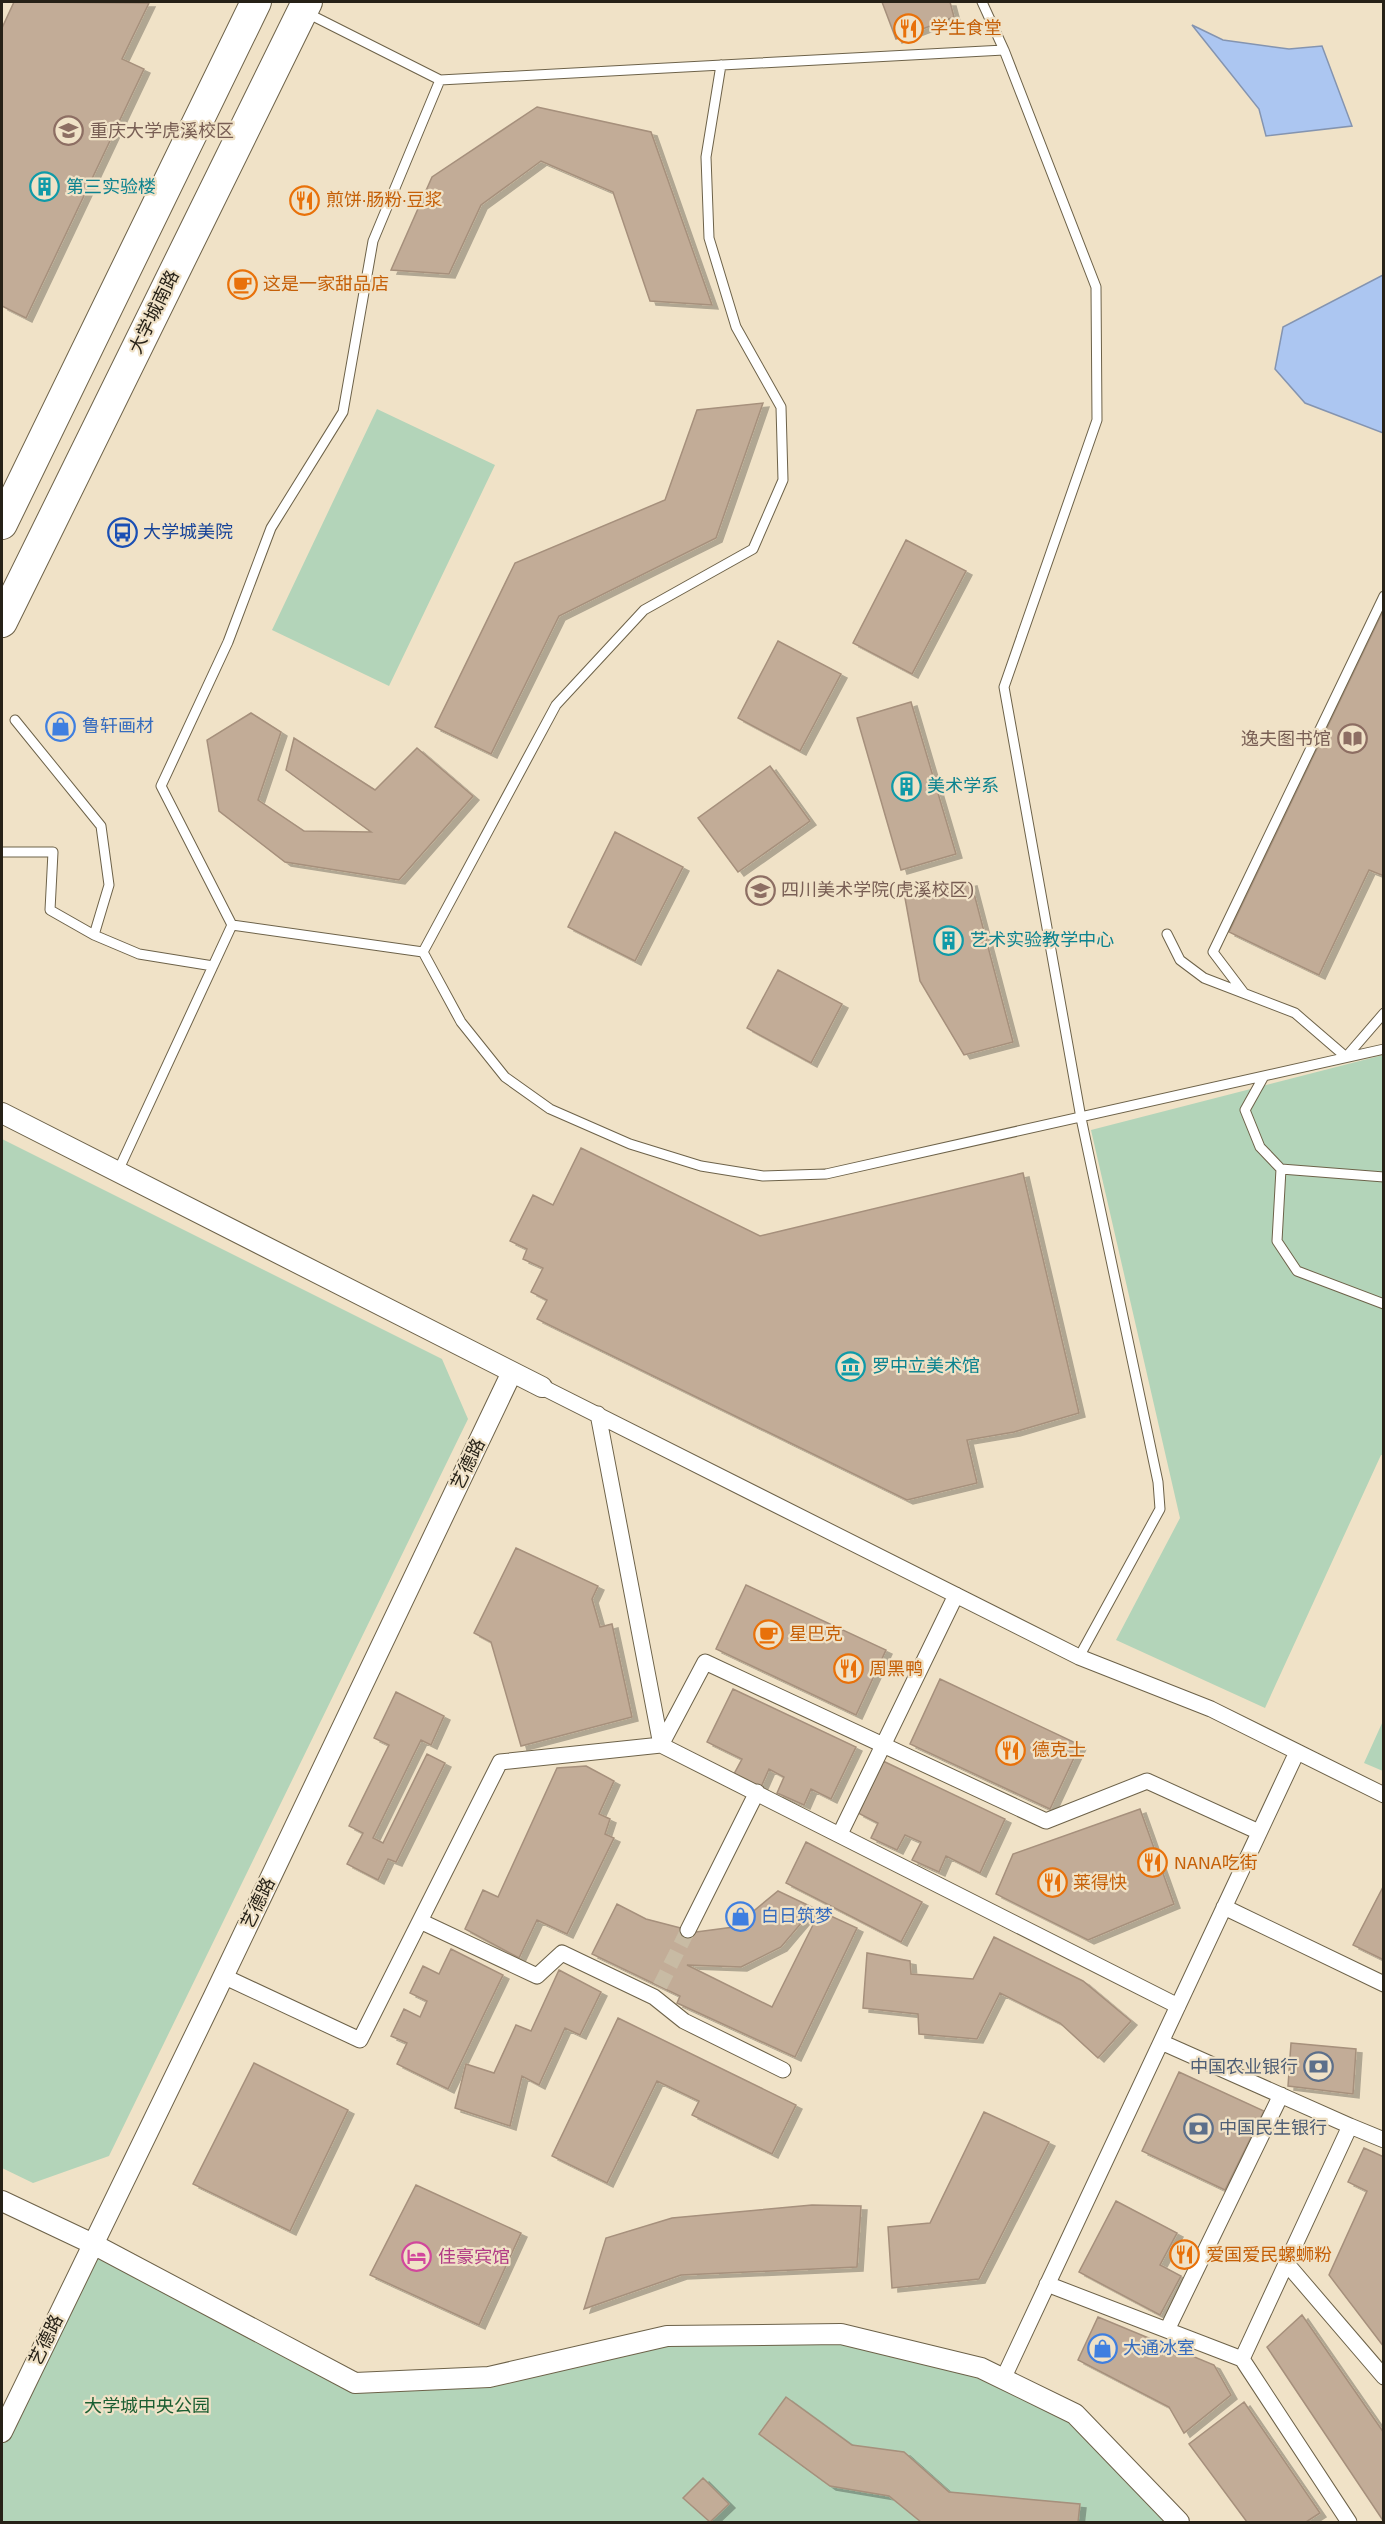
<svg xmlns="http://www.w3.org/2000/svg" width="1385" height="2524" viewBox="0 0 1385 2524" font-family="'Exo 2','Noto Sans SC',sans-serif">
<defs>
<filter id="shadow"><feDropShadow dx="6" dy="4" stdDeviation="0" flood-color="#0004"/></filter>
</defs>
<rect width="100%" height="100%" fill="#f0e2c7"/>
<path fill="#b3d4b9" d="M377,409L495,465L389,686L272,630Z
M1383,1055V1455H1381L1265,1708L1116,1640L1180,1518L1091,1130Z
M2,1139L442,1359L468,1419L109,2156L33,2183L2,2168Z
M1383,1721V1771L1364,1763Z
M93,2244L355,2383L489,2377L667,2336L841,2334L981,2368L1075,2414L1179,2522H2V2438Z"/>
<path fill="#acc6f1" stroke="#8494b0" stroke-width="1.5" d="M1192,25L1223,40L1289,49L1322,46L1352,126L1266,136L1259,109Z
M1383,275V433L1305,403L1275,369L1283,327Z"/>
<path fill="#c2ac97" stroke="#a6907c" stroke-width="1.5" filter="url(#shadow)" d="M14,2L149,3L122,59L144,69L26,318L2,306V28Z
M882,2H950L954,17L896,39Z
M537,107L651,132L712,305L650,301L613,192L541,161L481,205L449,274L391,270L432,177Z
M763,403L716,538L559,616L491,754L435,727L515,563L665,500L697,410Z
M906,540L966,571L912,674L853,643Z
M1384,609V876L1369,870L1319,975L1229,932Z
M778,641L841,674L800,751L738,718Z
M911,702L956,854L901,870L857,718Z
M251,713L281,732L258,800L304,831L371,832L286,770L294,738L375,790L417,748L473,796L399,880L285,862L219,811L207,740Z
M770,766L810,821L738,872L698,818Z
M615,832L683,867L635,961L568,927Z
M971,882L1013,1042L964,1055L920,981L905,898Z
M778,970L842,1004L811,1063L747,1028Z
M581,1148L760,1236L1023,1173L1079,1413L1014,1432L967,1440L977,1483L907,1500L537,1319L547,1300L531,1292L543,1268L523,1259L527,1249L510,1241L533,1195L553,1205Z
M516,1548L598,1586L592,1599L600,1627L612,1624L632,1717L521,1746L491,1642L474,1633Z
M746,1585L886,1650L856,1715L716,1649Z
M940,1679L1080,1745L1050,1809L910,1744Z
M733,1689L856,1747L831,1799L811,1789L804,1805L777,1793L784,1777L769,1769L761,1787L734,1774L742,1759L707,1742Z
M396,1692L444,1716L431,1745L421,1740L373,1838L383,1843L427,1754L445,1763L396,1862L388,1859L378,1880L347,1864L363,1833L349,1826L389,1745L374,1738Z
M883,1761L1005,1819L980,1873L946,1856L939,1872L912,1860L921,1842L905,1835L897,1850L871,1838L878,1823L858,1813Z
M586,1766L614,1781L599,1814L610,1819L605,1834L614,1838L567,1934L537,1920L519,1958L465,1929L483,1890L498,1897L557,1768Z
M1140,1809L1174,1904L1088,1940L996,1894L1013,1854Z
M806,1842L922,1902L901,1942L786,1883Z
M1384,1885V1960L1353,1945Z
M778,1891L814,1908L781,1947L741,1967L687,1965L772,2007L820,1911L857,1928L795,2057L677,2003L680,1996L592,1954L617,1904L646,1919L696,1932L734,1927Z
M994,1937L1083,1981L1131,2021L1098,2058L1060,2023L1000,1993L977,2039L919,2034L918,2014L863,2008L867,1953L910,1961L911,1974L973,1979Z
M451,1949L503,1975L448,2089L397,2064L407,2043L391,2036L404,2009L420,2017L427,2001L410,1993L423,1966L439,1974Z
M559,1970L601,1992L580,2035L565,2028L539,2085L522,2076L510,2126L455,2108L466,2064L494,2073L516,2025L531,2031Z
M618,2018L796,2105L772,2154L692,2115L699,2101L657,2081L607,2183L552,2156Z
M1291,2043L1356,2049L1353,2094L1288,2086Z
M254,2063L348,2110L290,2231L193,2184Z
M1179,2072L1264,2111L1225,2190L1142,2151Z
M984,2112L1049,2142L979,2279L892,2288L888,2227L930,2223Z
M1364,2148L1384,2157V2347L1329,2275L1367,2191L1348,2182Z
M416,2185L521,2233L479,2325L370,2275Z
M1116,2201L1177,2233L1160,2265L1181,2276L1160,2315L1079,2272Z
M812,2205L861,2206L857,2267L681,2275L584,2309L606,2238L672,2218Z
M1302,2315L1384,2433V2522L1267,2347Z
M1098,2317L1214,2365L1231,2395L1184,2433L1169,2407L1078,2360Z
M786,2397L852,2445L904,2452L949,2492L1080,2504L1078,2522H921L889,2496L830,2486L759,2434Z
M1244,2402L1320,2513L1306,2522H1247L1189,2444Z
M703,2478L729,2504L710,2522L683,2498Z"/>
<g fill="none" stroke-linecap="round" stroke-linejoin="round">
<path stroke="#c8bba4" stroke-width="15" stroke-dasharray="15 8" stroke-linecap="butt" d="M660,1986L688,1930"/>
<defs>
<path id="service" d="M982,2L1004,50L1096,287L1097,420L1004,687L1081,1118L1158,1482L1160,1509L1079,1657
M307,13L440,80L1004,50
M15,720L101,826L109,885L94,935L139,954L213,966
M2,852H53L50,910L94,935
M232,925L161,786L228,642L271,528L343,412L373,241L440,80
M1167,934L1180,960L1204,978L1295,1013L1346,1057L1384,1013
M423,952L556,705L644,610L753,549L783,480L781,407L736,327L709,238L706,157L721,65
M1244,993L1213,952L1384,596
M1264,1076L1245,1110L1260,1147L1281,1169L1277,1241L1297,1271L1384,1304
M1281,1169L1384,1177
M118,1171L232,925L423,952L461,1022L505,1077L550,1109L630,1144L701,1166L763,1176L826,1174L1384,1049"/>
<path id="pedestrian" d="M542,1387L1079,1657L1211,1709L1384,1795
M598,1414L661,1745L1178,2006
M840,1834L956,1595
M1224,1907L1384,1984
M420,1921L537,1976L562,1953L654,1997L684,2021L783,2070
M688,1930L757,1792
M223,1976L360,2040L500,1762L661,1745L705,1662L1046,1821L1147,1781L1259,1832
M1161,2042L1350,2126
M1287,2264L1384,2377
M1047,2284L1242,2359L1349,2522
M1167,2330L1281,2095
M1242,2359L1350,2126L1384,2140
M1003,2379L1297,1752"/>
<path id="minor" d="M2,1113L542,1387
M2,2201L93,2244L355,2383L489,2377L667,2336L841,2334L981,2368L1075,2414L1179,2522
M2,2432L213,1998L512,1372"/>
<path id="primary" d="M2,524L256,2
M2,622L307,2"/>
</defs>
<use href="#service" stroke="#6d6249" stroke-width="11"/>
<use href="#pedestrian" stroke="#6d6249" stroke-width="17"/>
<use href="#minor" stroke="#6d6249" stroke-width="22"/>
<use href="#primary" stroke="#6d6249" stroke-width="32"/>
<use href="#service" stroke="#fff" stroke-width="9"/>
<use href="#pedestrian" stroke="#fff" stroke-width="15"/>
<use href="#minor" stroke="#fff" stroke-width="20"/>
<use href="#primary" stroke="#fff" stroke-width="30"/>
</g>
<defs>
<symbol id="restaurant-ring" viewBox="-11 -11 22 22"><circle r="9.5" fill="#f0e2c7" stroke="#e8710a" stroke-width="1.5"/><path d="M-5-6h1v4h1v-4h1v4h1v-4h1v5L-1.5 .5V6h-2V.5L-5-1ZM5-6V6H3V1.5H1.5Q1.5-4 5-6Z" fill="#e8710a"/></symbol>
<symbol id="university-ring" viewBox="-11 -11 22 22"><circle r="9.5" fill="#f0e2c7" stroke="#8d6e63" stroke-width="1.5"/><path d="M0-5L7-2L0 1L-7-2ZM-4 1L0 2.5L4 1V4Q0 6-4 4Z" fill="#8d6e63"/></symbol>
<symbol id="building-ring" viewBox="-11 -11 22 22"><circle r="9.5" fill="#f0e2c7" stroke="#0f9aa8" stroke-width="1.5"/><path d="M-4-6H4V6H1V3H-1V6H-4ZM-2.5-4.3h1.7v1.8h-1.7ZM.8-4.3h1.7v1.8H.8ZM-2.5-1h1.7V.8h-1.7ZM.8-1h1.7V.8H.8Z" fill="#0f9aa8"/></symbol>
<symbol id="cafe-ring" viewBox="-11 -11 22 22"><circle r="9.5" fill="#f0e2c7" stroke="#e8710a" stroke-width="1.5"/><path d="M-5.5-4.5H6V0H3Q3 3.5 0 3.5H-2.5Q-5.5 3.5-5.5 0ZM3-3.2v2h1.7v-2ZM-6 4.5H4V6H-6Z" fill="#e8710a"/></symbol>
<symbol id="bus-ring" viewBox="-11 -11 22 22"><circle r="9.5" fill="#f0e2c7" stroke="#1a4fb4" stroke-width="1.5"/><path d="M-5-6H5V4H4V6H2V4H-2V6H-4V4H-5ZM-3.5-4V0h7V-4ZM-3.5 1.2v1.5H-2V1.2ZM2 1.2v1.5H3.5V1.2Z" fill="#1a4fb4"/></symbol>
<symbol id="shop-ring" viewBox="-11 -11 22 22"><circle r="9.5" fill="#f0e2c7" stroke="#3f7fe0" stroke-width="1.5"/><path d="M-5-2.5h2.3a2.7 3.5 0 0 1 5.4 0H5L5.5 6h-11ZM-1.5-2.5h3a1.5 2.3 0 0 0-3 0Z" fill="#3f7fe0"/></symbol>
<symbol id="library-ring" viewBox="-11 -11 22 22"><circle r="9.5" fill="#f0e2c7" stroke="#8d6e63" stroke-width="1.5"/><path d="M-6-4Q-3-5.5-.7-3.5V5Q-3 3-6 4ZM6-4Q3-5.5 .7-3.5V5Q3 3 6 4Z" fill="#8d6e63"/></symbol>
<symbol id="museum-ring" viewBox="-11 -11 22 22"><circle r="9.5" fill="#f0e2c7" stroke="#0f9aa8" stroke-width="1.5"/><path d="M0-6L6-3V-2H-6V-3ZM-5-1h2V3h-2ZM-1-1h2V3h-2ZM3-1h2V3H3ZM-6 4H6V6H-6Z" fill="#0f9aa8"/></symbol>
<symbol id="bank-ring" viewBox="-11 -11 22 22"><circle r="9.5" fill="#f0e2c7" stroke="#5c6f8a" stroke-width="1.5"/><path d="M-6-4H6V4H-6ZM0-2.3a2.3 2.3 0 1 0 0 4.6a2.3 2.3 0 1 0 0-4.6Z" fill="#5c6f8a"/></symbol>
<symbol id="hotel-ring" viewBox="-11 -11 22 22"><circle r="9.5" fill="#f0e2c7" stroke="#d1479c" stroke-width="1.5"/><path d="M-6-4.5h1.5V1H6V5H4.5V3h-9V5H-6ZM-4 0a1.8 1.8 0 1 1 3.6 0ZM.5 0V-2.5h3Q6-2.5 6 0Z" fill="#d1479c"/></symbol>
</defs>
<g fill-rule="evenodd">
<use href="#restaurant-ring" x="892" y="12" width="33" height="33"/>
<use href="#university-ring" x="52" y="114" width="33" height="33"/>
<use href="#building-ring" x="28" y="170" width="33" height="33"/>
<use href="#restaurant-ring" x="288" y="184" width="33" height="33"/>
<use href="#cafe-ring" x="226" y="268" width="33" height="33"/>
<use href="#bus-ring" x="106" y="516" width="33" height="33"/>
<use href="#shop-ring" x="44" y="710" width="33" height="33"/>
<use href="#library-ring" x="1336" y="722" width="33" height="33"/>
<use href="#building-ring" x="890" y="770" width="33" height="33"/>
<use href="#university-ring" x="744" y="874" width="33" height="33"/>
<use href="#building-ring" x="932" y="924" width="33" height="33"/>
<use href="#museum-ring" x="834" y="1350" width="33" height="33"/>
<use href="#cafe-ring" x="752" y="1618" width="33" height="33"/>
<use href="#restaurant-ring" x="832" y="1652" width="33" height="33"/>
<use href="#restaurant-ring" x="994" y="1734" width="33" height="33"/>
<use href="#restaurant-ring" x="1136" y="1846" width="33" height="33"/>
<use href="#restaurant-ring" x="1036" y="1866" width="33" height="33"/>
<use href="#shop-ring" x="724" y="1900" width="33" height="33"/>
<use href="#bank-ring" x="1302" y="2050" width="33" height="33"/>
<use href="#bank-ring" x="1182" y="2112" width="33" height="33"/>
<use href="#restaurant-ring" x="1168" y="2238" width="33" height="33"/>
<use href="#hotel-ring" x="400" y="2240" width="33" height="33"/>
<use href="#shop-ring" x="1086" y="2332" width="33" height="33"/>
</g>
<g text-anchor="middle" stroke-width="4.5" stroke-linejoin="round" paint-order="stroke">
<g font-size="18" fill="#c56008" stroke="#f0e2c7" text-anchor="start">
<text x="930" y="34">学生食堂</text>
<text x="326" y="206">煎饼·肠粉·豆浆</text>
<text x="263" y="290">这是一家甜品店</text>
<text x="789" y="1640">星巴克</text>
<text x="869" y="1675">周黑鸭</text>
<text x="1032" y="1756">德克士</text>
<text x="1174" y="1869">NANA吃街</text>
<text x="1073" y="1889">莱得快</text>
<text x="1206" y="2261">爱国爱民螺蛳粉</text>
</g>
<g font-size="18" fill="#785e54" stroke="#f0e2c7" text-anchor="start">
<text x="90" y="137">重庆大学虎溪校区</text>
<text x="1331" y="745" text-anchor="end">逸夫图书馆</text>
<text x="781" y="896">四川美术学院(虎溪校区)</text>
</g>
<g font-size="18" fill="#0d838f" stroke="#f0e2c7" text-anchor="start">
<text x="66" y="193">第三实验楼</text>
<text x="927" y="792">美术学系</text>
<text x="970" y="946">艺术实验教学中心</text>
<text x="872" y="1372">罗中立美术馆</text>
</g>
<g font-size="18" fill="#262117" stroke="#f0e2c7">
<text transform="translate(154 312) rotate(-64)" y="6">大学城南路</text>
<text transform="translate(468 1464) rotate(-64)" y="6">艺德路</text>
<text transform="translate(258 1903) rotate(-64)" y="6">艺德路</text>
<text transform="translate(46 2340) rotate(-64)" y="6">艺德路</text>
</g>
<g font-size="18" fill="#164399" stroke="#f0e2c7" text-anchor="start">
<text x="143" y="538">大学城美院</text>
</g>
<g font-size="18" fill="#366cbe" stroke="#f0e2c7" text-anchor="start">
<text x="82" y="732">鲁轩画材</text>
<text x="761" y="1922">白日筑梦</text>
<text x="1123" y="2354">大通冰室</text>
</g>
<g font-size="18" fill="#4e5e75" stroke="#f0e2c7" text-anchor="end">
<text x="1298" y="2073">中国农业银行</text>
<text x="1219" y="2134" text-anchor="start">中国民生银行</text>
</g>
<g font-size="18" fill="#b23c85" stroke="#f0e2c7" text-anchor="start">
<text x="438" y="2263">佳豪宾馆</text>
</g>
<g font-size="18" fill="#1b5e32" stroke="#f0e2c7">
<text x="147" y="2412">大学城中央公园</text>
</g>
</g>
<rect width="1385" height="2524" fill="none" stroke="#262117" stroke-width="6"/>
</svg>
